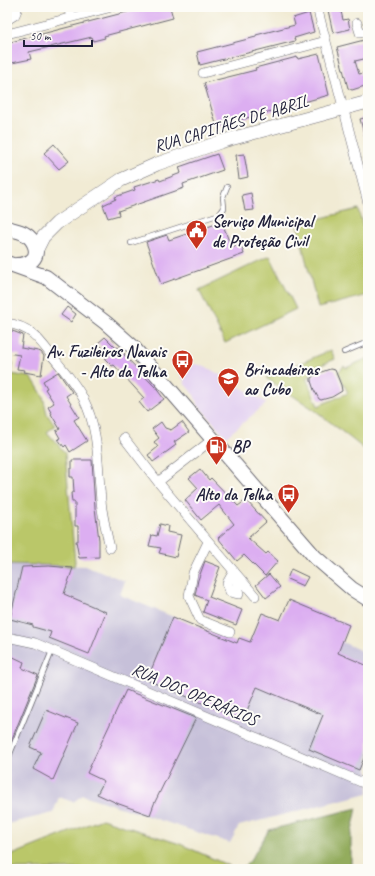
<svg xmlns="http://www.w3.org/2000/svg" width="375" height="876" viewBox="0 0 375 876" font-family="Caveat,sans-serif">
<rect width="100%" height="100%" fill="#fdfcf7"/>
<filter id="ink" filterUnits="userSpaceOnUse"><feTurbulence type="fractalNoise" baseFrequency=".025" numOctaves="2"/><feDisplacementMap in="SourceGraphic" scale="8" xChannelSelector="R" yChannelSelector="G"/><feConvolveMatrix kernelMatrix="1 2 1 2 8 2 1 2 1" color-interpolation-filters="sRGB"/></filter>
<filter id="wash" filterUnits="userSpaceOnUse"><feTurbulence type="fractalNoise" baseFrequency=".012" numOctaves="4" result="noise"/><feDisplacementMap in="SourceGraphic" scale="16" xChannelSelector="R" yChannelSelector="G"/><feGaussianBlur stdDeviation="0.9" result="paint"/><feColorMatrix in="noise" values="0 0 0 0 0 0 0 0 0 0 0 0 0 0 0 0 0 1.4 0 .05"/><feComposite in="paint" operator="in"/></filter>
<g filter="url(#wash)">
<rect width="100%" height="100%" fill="#f1ebd4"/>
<path fill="#e4d3f1" d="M195,364L205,366L267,403L226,437L198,405L194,395L184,383L186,382L181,377L189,368Z"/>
<path fill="#c6c0d9" d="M7,564L87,566L125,581L120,595L237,643L239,638L250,642L262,613L280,620L289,600L349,625L342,642L368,654V793L239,826L230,843L83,795L73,802L59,797L53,813L7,824Z"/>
<path fill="#bac769" stroke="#6e7452" d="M358,209L368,245V295L318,308L297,224Z
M270,256L296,309L225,343L199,290Z
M331,350L335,359L310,370L312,375L306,378L318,406L348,393L338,372L344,366L346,368L368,358V452L316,411L266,378Z
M7,361L13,363L11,374L30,377L34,381L43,396L47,414L55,426L47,432L65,453L75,562L74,566L7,564Z
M102,819L180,844L234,868L233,869H7V854L12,855Z"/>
<path fill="#93ac5d" stroke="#5a674c" d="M357,808L351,836V869H241L250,861L269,830Z"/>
<g id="blocks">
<path fill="#dcaef1" d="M146,7H170L173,18L104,36L105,38L93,41L92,37L29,52L31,59L7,64V43Z
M329,7H340L343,20L348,19L350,29L333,33L328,10H330Z
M309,13L314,32L294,38L295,41L200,65L197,52L256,37V35L295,25L293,18Z
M368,39V58L355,61L359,74L368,72V85L352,90L348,88L337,47Z
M319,54L329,95L218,126V124H216L204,83L256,70L255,68L297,57L298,59Z
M368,117V140L366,141L360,119Z
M54,144L69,161L59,169L44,153Z
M217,154L223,170L183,184L184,188L118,211L119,215L108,218L103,205L116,199L115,197L135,190L134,187L159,179L160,181L181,173L179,167Z
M244,154L248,177L239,179L236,155Z
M251,193L254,210L245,211L242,195Z
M222,222L231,247L241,244L244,254L161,284L146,242L167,235L169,240Z
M67,307L76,314L71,322L61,315Z
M7,329L23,335L21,348L38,351L41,352L44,356L41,375L24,372L25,370L17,369L20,355L7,353Z
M105,337L116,348L118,347L125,354L124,355L155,387L164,399L147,412L139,402L144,398L114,365L112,366L105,359L110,355L98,343Z
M330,369L335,370L341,385L342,391L332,397L321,400L319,399L314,390L311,381V378L316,374Z
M58,372L72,392L66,396L79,417L74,420L87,441L70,452L66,445L64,447L58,439L60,438L56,431L60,429L51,414H52L48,407L54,403L45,389L47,388L43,381Z
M161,422L165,428L171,430L182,422L189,432L174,442L176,445L153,462L148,455L158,447L154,442L159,438L152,429Z
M72,460H92L95,508L99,540V557L79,558L76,541H78V526H75V502H72L71,493L74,492L73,477H70V469H72Z
M200,469L209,480L211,478L238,506L246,500L266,522L248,538L266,554L268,552L278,561L265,576L244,555L237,561L218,538L234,524L219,505L201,520L185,500L198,488L189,478Z
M160,524L168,526L167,532L181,535L176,557L159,553L161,548L149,546L152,535L157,536Z
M205,561L220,567L209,597L242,610L236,625L203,612L207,600L195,595L198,580Z
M49,566L73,568L64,594L106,612L89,654L49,638L51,632L33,627V625L10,619L22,567Z
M291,569L308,577L303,586L287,579Z
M269,574L280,587L266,598L256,585Z
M289,600L349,625L338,653L368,666V748L359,770L309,749L323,715L257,687L243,720L147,680L173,617L237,643L239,638L250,642L262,613L280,620Z
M7,654L24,662L22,668L38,675L7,751Z
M126,690L196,718L154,804L150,815L119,804L97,794L104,781L87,773Z
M46,710L78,723L53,780L33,769L41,752L30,747Z"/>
</g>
</g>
<g filter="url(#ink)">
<use href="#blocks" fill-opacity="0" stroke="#6a6871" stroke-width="1"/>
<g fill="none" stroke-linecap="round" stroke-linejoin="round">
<defs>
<path id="lane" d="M131,243L220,214L224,208L223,197L227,187
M344,352L368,342
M7,761L52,651"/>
<path id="street" d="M68,7L71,17
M317,7L368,203
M7,20L15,15L17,10L16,7
M357,23L360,33L368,31
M7,34L112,7
M203,73L326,41
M7,323C31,327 38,338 52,356C63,369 75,383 83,398C101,433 97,472 102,509C104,522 107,535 110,548
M124,438L158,482L255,596
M158,482L213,439
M208,542L193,573L189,596L200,620L230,632
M234,571L239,594L230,592L227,583Z
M7,637L35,643L368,785"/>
<path id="secondary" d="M36,251L43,237L57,223L121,180L157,164L223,141L368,102"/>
<path id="primary" d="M7,228C13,230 20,231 25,234C34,239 41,254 31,261C27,264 21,265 16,265
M7,263L46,277L106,323L132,346L315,557L352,589L368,599"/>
</defs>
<use href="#lane" stroke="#6a6871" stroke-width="6"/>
<use href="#street" stroke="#6a6871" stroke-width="10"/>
<use href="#secondary" stroke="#6a6871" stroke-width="14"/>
<use href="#primary" stroke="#6a6871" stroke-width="16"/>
<use href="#lane" stroke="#fff" stroke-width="4.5"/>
<use href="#street" stroke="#fff" stroke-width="9"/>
<use href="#secondary" stroke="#fff" stroke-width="13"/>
<use href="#primary" stroke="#fff" stroke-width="14"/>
</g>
</g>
<defs>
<symbol id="civic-pin" viewBox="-11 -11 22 30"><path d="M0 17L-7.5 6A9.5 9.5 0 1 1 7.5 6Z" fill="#c8321e" stroke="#fdfcf7"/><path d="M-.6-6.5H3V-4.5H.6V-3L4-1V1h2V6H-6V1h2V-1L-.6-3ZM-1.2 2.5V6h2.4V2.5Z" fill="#fff"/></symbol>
<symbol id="bus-pin" viewBox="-11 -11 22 30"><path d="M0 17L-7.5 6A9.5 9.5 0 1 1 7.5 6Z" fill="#c8321e" stroke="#fdfcf7"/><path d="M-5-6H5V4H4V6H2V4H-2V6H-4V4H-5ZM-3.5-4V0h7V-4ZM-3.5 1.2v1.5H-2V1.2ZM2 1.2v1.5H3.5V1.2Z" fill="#fff"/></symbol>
<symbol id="school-pin" viewBox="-11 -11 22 30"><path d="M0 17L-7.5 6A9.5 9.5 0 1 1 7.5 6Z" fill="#c8321e" stroke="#fdfcf7"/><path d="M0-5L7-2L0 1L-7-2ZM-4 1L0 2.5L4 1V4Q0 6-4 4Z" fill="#fff"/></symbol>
<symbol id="fuel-pin" viewBox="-11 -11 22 30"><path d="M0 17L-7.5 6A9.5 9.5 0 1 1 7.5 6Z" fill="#c8321e" stroke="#fdfcf7"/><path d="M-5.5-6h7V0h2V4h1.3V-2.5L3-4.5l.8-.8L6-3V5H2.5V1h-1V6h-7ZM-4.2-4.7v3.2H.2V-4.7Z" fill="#fff"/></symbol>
</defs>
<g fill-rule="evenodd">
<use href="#civic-pin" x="184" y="218" width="25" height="34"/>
<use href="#bus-pin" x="170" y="348" width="25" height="34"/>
<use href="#school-pin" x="216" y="366" width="25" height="34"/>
<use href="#fuel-pin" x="204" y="434" width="25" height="34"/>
<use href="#bus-pin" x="276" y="482" width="25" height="34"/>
</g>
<g text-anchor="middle" stroke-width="4" stroke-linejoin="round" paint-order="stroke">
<g font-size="17" fill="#22223b" stroke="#fdfcf7">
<text transform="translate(231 123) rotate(-17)" y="6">RUA CAPITÃES DE ABRIL</text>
<text transform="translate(195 694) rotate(23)" y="6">RUA DOS OPERÁRIOS</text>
</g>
<g font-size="17" font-weight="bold" fill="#22223b" stroke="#fdfcf7" text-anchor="start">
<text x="212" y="227">Serviço Municipal<tspan x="212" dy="20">de Proteção Civil</tspan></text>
<text x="166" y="357" text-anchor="end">Av. Fuzileiros Navais<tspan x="166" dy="20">- Alto da Telha</tspan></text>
<text x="244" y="375">Brincadeiras<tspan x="244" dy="20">ao Cubo</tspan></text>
<text x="232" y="452">BP</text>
<text x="272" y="500" text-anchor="end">Alto da Telha</text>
</g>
</g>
<rect width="375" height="876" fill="none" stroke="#fdfcf7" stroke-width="24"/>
<path d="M24 40v6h68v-6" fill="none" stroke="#22223b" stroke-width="2"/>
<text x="30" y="40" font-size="12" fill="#22223b" stroke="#fdfcf7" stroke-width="3" paint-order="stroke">50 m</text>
</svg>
